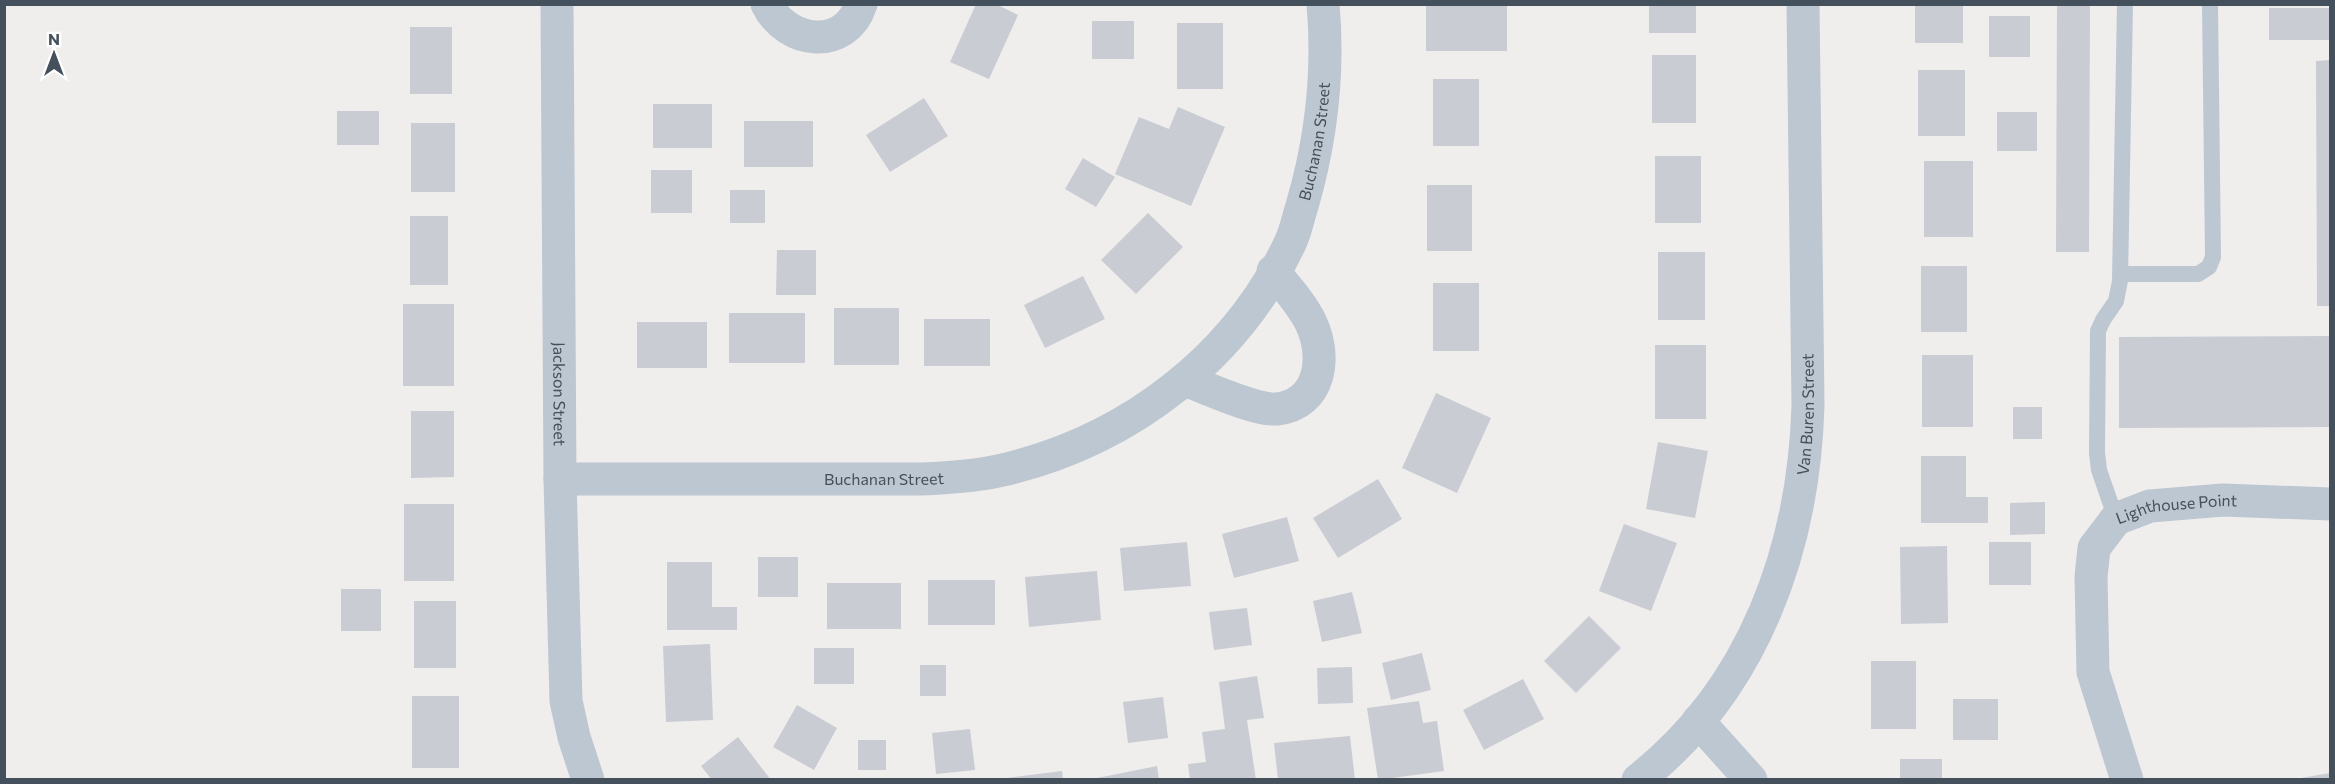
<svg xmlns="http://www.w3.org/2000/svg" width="2335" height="784" viewBox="0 0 2335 784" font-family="Commissioner,sans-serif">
<rect width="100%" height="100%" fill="#f0eded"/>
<path fill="#c9ccd3" d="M976,4H996L1018,15L989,79L950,62Z
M1426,4H1507V51H1426Z
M1649,4H1696V33H1649Z
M1915,4H1963V43H1915Z
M2057,4H2090L2089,252H2056Z
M2269,8H2330V40H2269Z
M1989,16H2030V57H1989Z
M1092,21H1134V59H1092Z
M1177,23H1223V89H1177Z
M410,27H452V94H410Z
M1652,55H1696V123H1652Z
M2330,60V306H2317L2316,61Z
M1918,70H1965V136H1918Z
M1433,79H1479V146H1433Z
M924,98L948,136L890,172L866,135Z
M653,104H712V148H653Z
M1178,107L1225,127L1191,206L1115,174L1139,117L1169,129Z
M337,111H379V145H337Z
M1997,112H2037V151H1997Z
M744,121H813V167H744Z
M411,123H455V192H411Z
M1655,156H1701V223H1655Z
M1083,158L1115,177L1096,207L1065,189Z
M1924,161H1973V237H1924Z
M651,170H692V213H651Z
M1427,185H1472V251H1427Z
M730,190H765V223H730Z
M1148,213L1183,247L1136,294L1101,260Z
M410,216H448V285H410Z
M777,250H816V295H776Z
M1658,252H1705V320H1658Z
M1921,266H1967V332H1921Z
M1083,276L1105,319L1045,348L1024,305Z
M1433,283H1479V351H1433Z
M403,304H454V386H403Z
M834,308H899V365H834Z
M729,313H805V363H729Z
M924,319H990V366H924Z
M637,322H707V368H637Z
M2330,336V427L2119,428V337Z
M1655,345H1706V419H1655Z
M1922,355H1973V427H1922Z
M1436,393L1491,418L1457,493L1402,468Z
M2013,407H2042V439H2013Z
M411,411H454V477L411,478Z
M1658,442L1708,451L1695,518L1646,509Z
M1921,456H1966V497H1988V523H1921Z
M1378,479L1402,519L1338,558L1313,518Z
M2045,502V534L2010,535V503Z
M404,504H454V581H404Z
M1287,517L1299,561L1234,578L1222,534Z
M1624,524L1677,543L1651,611L1599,591Z
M1187,542L1191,586L1124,591L1120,548Z
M1989,542H2031V585H1989Z
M1947,546L1948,623L1901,624L1900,547Z
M758,557H798V597H758Z
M667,562H712V607H737V630H667Z
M1097,571L1101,620L1029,627L1025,577Z
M928,580H995V625H928Z
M827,583H901V629H827Z
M341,589H381V631H341Z
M1352,592L1362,633L1322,642L1313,601Z
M414,601H456V668H414Z
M1247,608L1252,645L1214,650L1209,612Z
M1589,616L1621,648L1576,693L1544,661Z
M710,644L713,720L666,722L663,646Z
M814,648H854V684H814Z
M1422,653L1431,690L1391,700L1382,663Z
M1871,661H1916V729H1871Z
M920,665H946V696H920Z
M1352,667L1353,703L1318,704L1317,668Z
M1257,676L1264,718L1247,720L1256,780H1190L1188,764L1206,762L1202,732L1225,729L1219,682Z
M1523,679L1544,719L1484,750L1463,710Z
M412,696H459V768H412Z
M1163,697L1168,738L1128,743L1123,702Z
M1953,699H1998V740H1953Z
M1419,701L1423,723L1437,721L1444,771L1378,780L1367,708Z
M797,705L837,728L814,770L773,747Z
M970,729L975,770L936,774L932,733Z
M1350,736L1355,780H1278L1274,743Z
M738,737L771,780H712L701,766Z
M858,740H886V770H858Z
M1900,759H1942V780H1900Z
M1157,766L1159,780H1097V778Z
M1062,771L1063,780H1007V778Z
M2330,773V780H2301V778Z"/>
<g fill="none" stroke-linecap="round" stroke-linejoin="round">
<path stroke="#bcc7d1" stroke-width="16" d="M2120,274H2198L2209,267L2213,257L2210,4
M2116,519L2099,470L2097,453L2098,331L2103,320L2116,301L2120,281L2125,4"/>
<g stroke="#bcc7d1" stroke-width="33">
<path id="s1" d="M557,4L560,479L566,701L574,737L588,780"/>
<path d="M767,4C787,45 846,51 861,4"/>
<path d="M1185,380C1207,388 1256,411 1277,409C1321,404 1327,357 1311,323C1302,304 1287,288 1273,271"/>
<path id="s2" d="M560,479H921C950,478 979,476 1007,469C1130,439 1237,357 1291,241C1296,230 1298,218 1302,206C1321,141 1329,72 1323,4"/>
<path d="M1698,721L1751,780"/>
<path id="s3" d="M1638,780C1754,689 1804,548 1808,405L1803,4"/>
<path id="s4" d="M2127,780L2093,672L2091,577L2094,548L2116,519L2150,506L2223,500L2330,504"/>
</g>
</g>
<g text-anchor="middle" stroke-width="4.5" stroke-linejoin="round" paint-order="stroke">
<g font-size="16" fill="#44505c" stroke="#fff">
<text dy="6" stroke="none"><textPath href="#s2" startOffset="927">Buchanan Street</textPath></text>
<text dy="6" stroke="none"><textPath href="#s1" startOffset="390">Jackson Street</textPath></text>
<text dy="6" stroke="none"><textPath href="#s3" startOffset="416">Van Buren Street</textPath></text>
<text dy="6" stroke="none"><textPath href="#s2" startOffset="324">Buchanan Street</textPath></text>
<text dy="6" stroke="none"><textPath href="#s4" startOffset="336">Lighthouse Point</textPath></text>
</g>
</g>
<rect width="2335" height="784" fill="none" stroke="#44505c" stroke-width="12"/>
<g transform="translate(54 54)" stroke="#ffffff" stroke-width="4.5" paint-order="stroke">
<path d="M0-4.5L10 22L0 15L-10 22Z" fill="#44505c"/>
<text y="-9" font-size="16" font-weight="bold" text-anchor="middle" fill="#44505c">N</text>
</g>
</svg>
